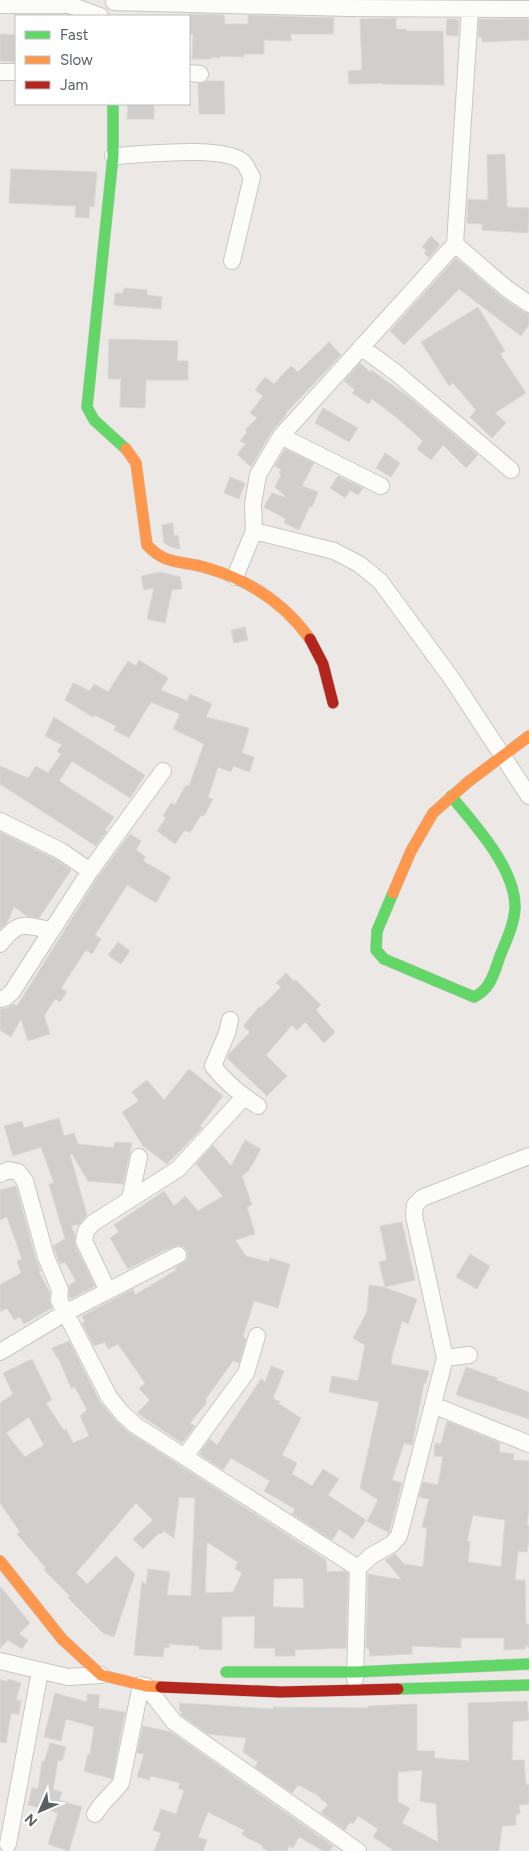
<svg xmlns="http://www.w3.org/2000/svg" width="529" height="1851" viewBox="0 0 529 1851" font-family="Figtree,sans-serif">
<rect width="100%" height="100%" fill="#ebe8e5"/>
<path fill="#d1cfce" stroke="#dad8d4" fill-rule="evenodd" d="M189,14L224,15L225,24H248V15L334,18L333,34H291V41L264,40V54H244V57L220,56V58L211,57V59H192L193,34H189Z
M396,18V29H406V31H443L444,85L382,84V83L349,84L348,71L362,70L360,19Z
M447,19H459L458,36L446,35Z
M479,19H529V40L482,42V37H478Z
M0,34L16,35V62L0,61Z
M206,81H224L225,114H199L198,84Z
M128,104H154V119H127Z
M505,154L507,207L529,208L528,233L482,230V224L467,223L468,199L488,200L487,155Z
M11,169L97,172L94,207L90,206L89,218L75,217L76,206L9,203Z
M431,236L440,245L429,258L424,253L427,251L422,247Z
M456,258L500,296L523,312L529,314V325L521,336L459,289L404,345L390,331Z
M124,288L147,290V295L162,297L161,309L114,305L115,293H123Z
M478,307L505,351L500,354L526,393L495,413L506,423L492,438L470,417L476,410L453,383L449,386L421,342Z
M109,339L178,341L177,361H188V380H146L145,408L120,407L121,379H108Z
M329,342L341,355L285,414L286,415L272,431L251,467L237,454L246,444L240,441L247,432L245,430L257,418L250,413L263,396L255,390L265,377L274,384L291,366L298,372Z
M360,363L370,372L371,370L409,397L478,455L466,468L443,445L431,460L417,449L423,441L396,417L372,399L369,404L352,393L355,390L344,381Z
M323,408L358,428L349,442L315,423Z
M285,449L314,463L302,486L318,492L312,507L310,506L299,530L284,523L286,519L264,507L272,493L287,498L275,487L281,475L279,473L281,470L275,466Z
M385,453L400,463L391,477L376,468Z
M338,476L363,488L358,495L350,490L345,498L330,488Z
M230,477L245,483L239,499L224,493Z
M173,523L174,536L178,535L180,549L171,547L164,543L162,525Z
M160,572L180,577L182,589L172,590L165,623L147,619L154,588L144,590L141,576Z
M245,627L248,640L234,643L231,630Z
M139,660L168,678L161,690L187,701L190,694L212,704L206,717L249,728L242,753L254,757L250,772L233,766L231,772L218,767L208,797L213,799L204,816L201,815L190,833L185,830L175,844L157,831L166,818L163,816L171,803L175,805L186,785L189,786L204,744L173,729L180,714L151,702L129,738L114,730L116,726L95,715L93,717L65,700L73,683L90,691L94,684L108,692L128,661L136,666Z
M54,717L145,775L130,798L72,761L59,781L114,817L105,830L107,831L96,846L0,784V766L28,778L36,766L48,773L61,754L57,751L62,745L45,736Z
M0,832L55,859L71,870L39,918L27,916L14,907L7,923L0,929Z
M130,834L141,841L136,850L146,857L143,861L171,877L156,903L127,885L95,935L101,939L92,954L86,950L61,988L67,992L60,1002L55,999L44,1016L50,1034L28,1041L21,1019L11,1037L0,1030V1009L7,1008L13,1004L17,1006L98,877Z
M118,942L130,951L121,964L108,955Z
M286,973L294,981L296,980L321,1005L316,1010L335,1032L324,1043L305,1022L297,1030L292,1025L266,1055L287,1076L267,1096L227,1058L229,1054L250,1032L243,1026L259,1007L260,1008L281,987L276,983Z
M189,1069L223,1096L200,1126L202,1128L167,1164L143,1146L122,1112L139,1101L132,1092L147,1080L164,1100Z
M59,1118L64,1136L74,1133L78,1144L114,1148L115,1142L132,1143L123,1184L88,1181L72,1154L70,1155L87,1215L79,1224L71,1226L75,1234V1245L95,1286L72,1298H69V1285L76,1281L65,1262L60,1264L53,1246L65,1239L49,1184L54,1183L41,1147L13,1156L4,1126L22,1121L24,1128Z
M245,1140L261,1149L249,1170L242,1176L252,1205L247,1207L255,1234L235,1240L246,1256L269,1262L270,1258L290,1264L278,1308L254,1301L243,1336L246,1339L239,1363L233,1361L205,1400L207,1402L190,1423L195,1426L182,1443L137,1413L150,1400L139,1389L145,1383L118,1344L108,1349L105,1342L94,1346L82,1323L85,1321L82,1316L133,1289L135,1295L176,1270L175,1268L186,1261L188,1256L187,1251L184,1247L178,1245L163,1251L128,1269L110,1238L119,1232L114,1225L164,1191L174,1206L185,1196L198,1211L223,1196L196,1164L213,1145L231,1166Z
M16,1186L36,1260L41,1271L39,1272L50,1293L49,1300L52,1308L24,1324L20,1317L14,1320L7,1308L0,1312V1285L21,1273L17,1261L22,1259L7,1217L0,1220V1190Z
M402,1222L415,1280L385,1287L379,1262L387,1260L380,1226Z
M470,1254L490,1266L477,1289L456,1277Z
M369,1285L383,1287L417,1299L408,1324L402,1321L392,1356L391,1364L429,1371L426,1383H424L412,1445L404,1443L392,1480L402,1483L389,1533L367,1521L378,1500L360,1488L379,1402L329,1392L332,1376L358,1381L365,1345L353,1338L367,1312Z
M69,1341L100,1402L114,1419L128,1432L326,1560L327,1572L345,1571L348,1573L346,1648L295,1650V1656H275V1648H254L255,1616L222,1617V1650L199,1649V1646L169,1644V1648L164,1647L163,1657L134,1655L142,1581L146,1585L148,1569L170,1572L167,1595L191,1596L195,1498L179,1497L174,1538L164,1531L161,1534L159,1533L143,1549L133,1539L153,1520L136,1503L76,1573L87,1584L116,1556L135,1574L114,1637L103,1633L68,1598L70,1596L44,1570L46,1568L17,1534L20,1532L0,1503V1403L13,1394L3,1373L32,1359L52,1400L46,1403L64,1431L66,1429L73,1443L89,1436L80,1416L87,1410L75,1387L71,1388L58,1357L57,1358L52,1348ZM29,1417L44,1445L25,1457L6,1433ZM207,1542L238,1562L235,1569L242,1573L233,1592L205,1593ZM303,1578L304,1608L273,1607L274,1579Z
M271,1366L284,1371L273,1398L280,1402L279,1404L301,1418L282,1455L297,1463L292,1474L312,1486L323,1469L339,1479L328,1495L366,1520L353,1539L339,1529L332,1540L292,1514L295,1509L264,1491L270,1481L231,1458L223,1470L199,1454L210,1439L217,1445L261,1379L265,1382Z
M466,1367L497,1378L496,1380L529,1392V1419L456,1395Z
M447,1421L500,1443L499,1452L514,1454L513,1460L529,1461V1509L527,1525L529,1526V1540L527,1552L518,1551L515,1580H525L526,1624H529V1647L525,1646V1649L504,1650V1638H461V1648L412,1646V1654L370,1656L369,1649L366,1648L368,1574L402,1580L385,1560L395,1554L404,1564L423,1567L427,1528L422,1527L429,1499L419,1497L423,1482L438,1485L443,1457L434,1456L435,1443L441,1444ZM473,1515L505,1520L501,1567L468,1562L470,1541H467Z
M0,1586L30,1623L19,1634L28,1640L22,1649L8,1640L0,1648Z
M0,1679L7,1682L8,1679L21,1683L16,1700L21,1701L19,1714L11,1713L6,1743L0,1742Z
M55,1693L87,1702V1694L100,1695L98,1708L125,1712L112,1779L84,1771L88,1754L90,1755L94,1727L66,1719L61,1741L44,1737Z
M527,1701L529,1720L513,1722L512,1760H524L526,1785H529V1804L519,1805L520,1814H516V1825L502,1826L499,1851H394L373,1837L378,1829L358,1816L353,1824L350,1822L345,1830L321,1813L328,1805L316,1794L298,1785L292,1793L255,1767L258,1762L243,1752L246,1738L208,1734L181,1715V1711L179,1710L180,1703L273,1709V1707L368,1708V1706L417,1704V1751H435L434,1758L469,1761L468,1703ZM422,1770L420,1801L436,1804L438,1842L402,1823L410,1808L398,1802V1772Z
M143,1726L171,1732L333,1846L330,1851H323L299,1837L293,1848L289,1846L287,1851H269L262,1848L263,1846L242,1835L244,1830L208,1812L198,1837L207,1840L203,1851H154L161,1833L153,1830L161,1809L176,1814L184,1791L178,1788L180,1783L151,1776L149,1780L137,1777L144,1754L137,1753Z
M50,1743L66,1747L62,1761L58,1760L53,1790L62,1792L59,1800L82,1807L69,1851L48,1844L58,1813L28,1805L32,1788L38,1789L42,1761L44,1762Z"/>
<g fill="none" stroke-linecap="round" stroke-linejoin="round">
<defs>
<path id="street" d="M114,2L349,8L529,9
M0,5H70L100,16
M0,72H16
M189,73L200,74
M113,156C140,155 226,144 244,163C247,167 249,173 252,177L232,261
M455,244L506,288L529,304
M361,347L395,372L511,470
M281,436L381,486
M254,531L253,504L258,475L281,436L455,244L470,9
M235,577L254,531L334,551L359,564L380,581L452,679L529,796
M0,821L61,851L90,871
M0,944C19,920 23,925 50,930
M0,999L5,998L12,992L90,871L163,771
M230,1020L227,1033L213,1066C225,1082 241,1095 258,1106
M0,1174L8,1170L18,1172L25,1181L46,1257L60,1290L59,1300L109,1397L122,1413L135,1425L358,1568
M130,1199L139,1157
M108,1291L84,1241L86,1231L93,1223L178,1169L244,1097
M0,1352L65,1313L178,1255
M445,1358L414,1216L415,1205L422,1198L529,1156
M433,1405L529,1444
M186,1455L246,1373L257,1336
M0,1661L68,1677L101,1675
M355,1679L358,1568L371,1556L392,1544L399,1536L445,1358L469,1355
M146,1686L174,1722L358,1851
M95,1814C104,1799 112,1795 121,1783L141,1685
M8,1844L40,1671"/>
<path id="fast" d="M113,104V156L87,407L94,420L126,449
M393,893L377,931L376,950L384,959L474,997C491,989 494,973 500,956C506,941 514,925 515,908C516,869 475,825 451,796
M226,1672H355L529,1664
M398,1689L529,1685"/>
<path id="slow" d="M126,449L136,463L147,545C166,566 182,560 207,568C249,580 285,604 310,639
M393,893L411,851L433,813L468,782L529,736
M0,1561L62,1639L101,1675L146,1686L161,1687"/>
<path id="jam" d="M310,639L323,664L333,703
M161,1687L281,1692L398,1689"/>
</defs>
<use href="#street" stroke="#c7c7c7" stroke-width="18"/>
<use href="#fast" stroke="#c7c7c7" stroke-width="12"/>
<use href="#slow" stroke="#c7c7c7" stroke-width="12"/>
<use href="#jam" stroke="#c7c7c7" stroke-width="12"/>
<use href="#street" stroke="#fcfcfb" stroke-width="16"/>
<use href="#fast" stroke="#63d668" stroke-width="11"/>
<use href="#slow" stroke="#ff974d" stroke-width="11"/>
<use href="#jam" stroke="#b3261e" stroke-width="11"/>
</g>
<rect x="15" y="15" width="175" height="90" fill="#ffffff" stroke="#bdbfc1"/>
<rect x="25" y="31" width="25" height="8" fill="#63d668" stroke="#bdbfc1"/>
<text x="60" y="40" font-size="15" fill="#5b6063">Fast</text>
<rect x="25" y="56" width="25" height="8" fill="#ff974d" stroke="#bdbfc1"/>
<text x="60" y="65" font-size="15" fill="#5b6063">Slow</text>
<rect x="25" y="81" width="25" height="8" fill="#b3261e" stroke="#bdbfc1"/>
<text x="60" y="90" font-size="15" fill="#5b6063">Jam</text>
<g transform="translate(40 1811) rotate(225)" stroke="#ffffff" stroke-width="4" paint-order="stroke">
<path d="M0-4L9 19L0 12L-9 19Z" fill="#5b6063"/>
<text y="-8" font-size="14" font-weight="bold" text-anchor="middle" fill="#5b6063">N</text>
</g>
</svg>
